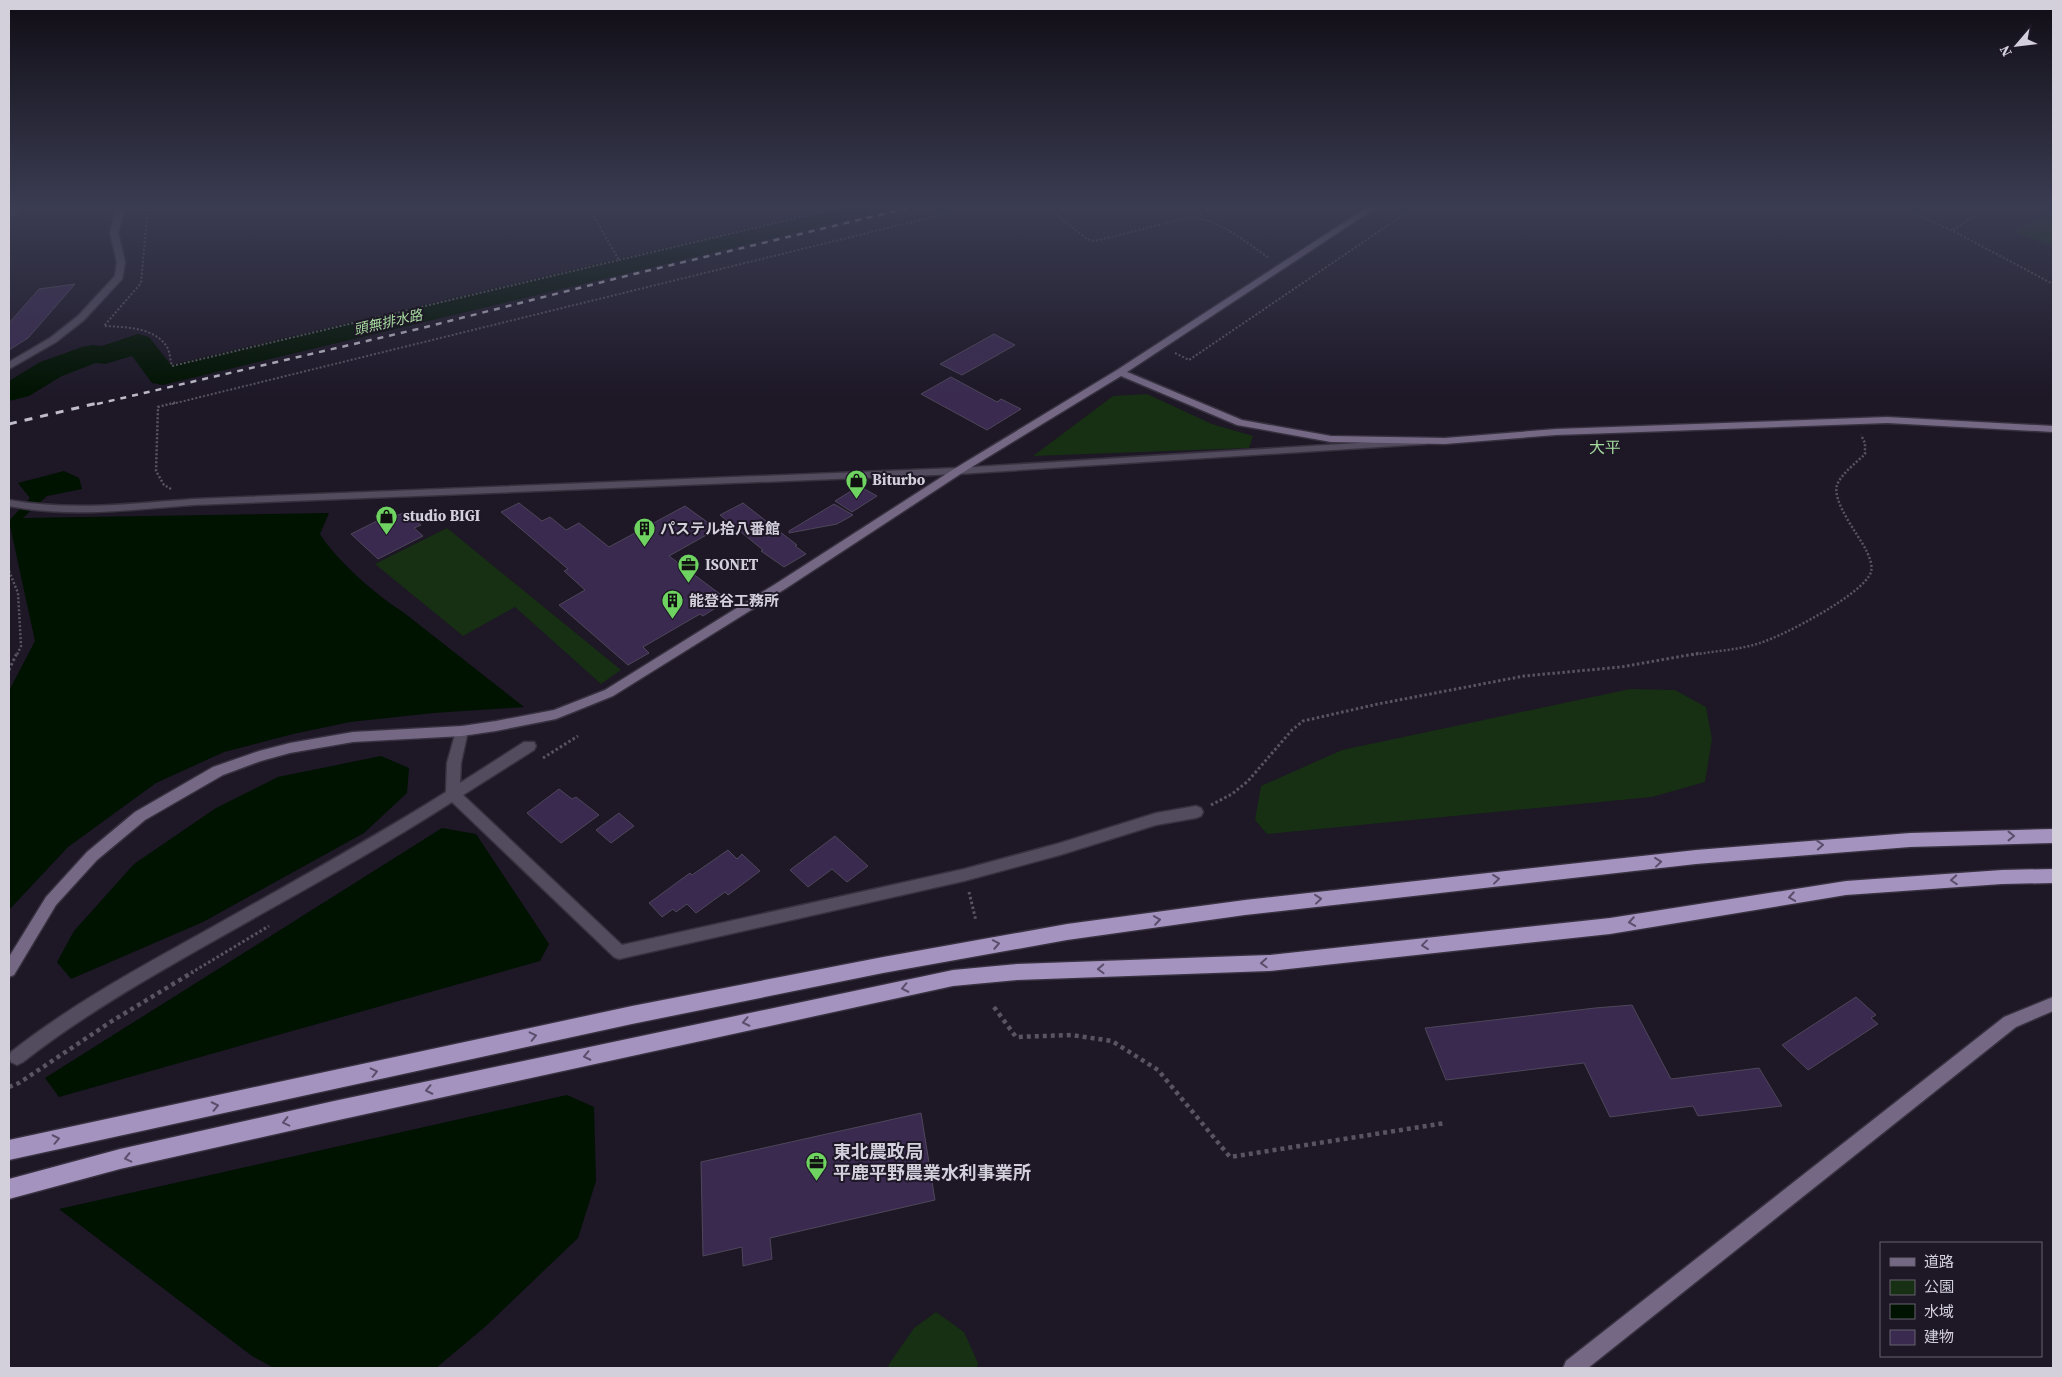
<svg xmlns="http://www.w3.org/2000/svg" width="2062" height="1377" viewBox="0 0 2062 1377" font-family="'Source Serif 4','Noto Sans JP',serif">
<rect width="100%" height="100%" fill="#1d1726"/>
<path fill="#172f13" d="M2053,212V244H2045L2014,232L2044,215Z
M1147,394L1212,424L1253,436L1249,448L1033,456L1113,396Z
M447,528L621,670L601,684L515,607L463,636L375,564Z
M1630,689L1675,690L1706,707L1712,739L1705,782L1652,797L1267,834L1255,820L1261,786L1342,750Z
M936,1312L964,1332L978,1363L977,1368H888L889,1364L914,1328Z"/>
<path fill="#001200" d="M64,471L79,478L82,489L47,496L23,518L329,513L320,534C337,561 376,595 403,612L524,707L433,713L350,722L293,734L224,752L156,783L68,847L9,910V691L35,641L9,521L30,498L18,483Z
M381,756L409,768L407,793L364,833L203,922L71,979L57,962L74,931L134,864L216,808L278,777Z
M442,828L476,834L549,944L540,961L59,1097L45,1078Z
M567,1095L594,1107L596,1181L578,1238L486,1326L436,1368H274L252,1356L59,1209Z"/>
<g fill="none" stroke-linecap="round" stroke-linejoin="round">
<path fill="#001200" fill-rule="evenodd" d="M844,205H890L886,210L877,213L163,385L152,383L132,356L105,364L96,363L62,376L29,396L9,401V381L40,362L82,347L93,345L102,346L138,334L149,337L171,365Z"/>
</g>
<path fill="#3a2a50" stroke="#4e4759" d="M75,284L28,338L9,350V323L39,289Z
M994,334L1015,345L962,375L940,364Z
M951,377L997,402L1001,399L1021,409L987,430L921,394Z
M859,486L877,496L852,512L835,501Z
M519,503L542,521L550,517L566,530L579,523L609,547L685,506L717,529L669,556L728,600L703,616L700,614L643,647L649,653L628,665L559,605L585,590L564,571L568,569L501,512Z
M743,503L797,545L795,546L806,554L784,567L761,551L763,550L720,515Z
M834,504L853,515L837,524L789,533V531Z
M395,512L398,515L406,512L421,525L414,528L423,536L378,559L351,534Z
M559,789L572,799L576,797L599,815L561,843L527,813Z
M619,813L634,826L611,843L596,830Z
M835,836L868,866L847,882L832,869L808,887L790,870Z
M728,850L737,859L742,854L760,871L728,895L725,892L696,913L687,904L676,912L673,909L662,917L649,903L690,873L692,875Z
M1856,997L1876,1015L1871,1018L1878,1024L1808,1070L1782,1045Z
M1632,1005L1671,1079L1759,1068L1782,1106L1698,1116L1693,1106L1610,1117L1584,1063L1446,1080L1425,1028L1595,1008Z
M921,1113L935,1200L770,1238L772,1259L743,1266L742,1247L703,1256L701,1162Z"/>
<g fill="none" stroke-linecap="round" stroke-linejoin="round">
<defs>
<path id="street" d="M15,205H24L14,215H9V211Z
M117,205H125L118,233L125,262L122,279L84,320L56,342L9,369V362L50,338L78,316L115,276L117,262L110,233Z
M1422,439L1427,442L1426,444L958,474L193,505C131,510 70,518 9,506V500C70,511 131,504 193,499L958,468Z
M462,726L467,728L468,731L461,763L460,783L524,742H534L536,746L534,750L463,795L622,945L964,869L1060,843L1156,813L1196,806L1201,808L1203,812L1201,816L1196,818L1156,825L1060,855L964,881L619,959L614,957L452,802C376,851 296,894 217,939C150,977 83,1015 23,1062L17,1065L11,1062L9,1057L11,1052C72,1004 140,967 207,930C287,885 368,841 446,792L447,763L456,731L457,728Z"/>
<path id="secondary" d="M1371,205H1380L1127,372L1242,420L1331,436L1445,438L1556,429L1887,417L2053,426V432L1887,423L1556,435L1445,444L1331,442L1237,425L1121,376L962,473L785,589L613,696L556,719L496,731L462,736L353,742L290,753L261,761L223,775L145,820L97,860L56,905L14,975L9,977V957L46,897L87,852L135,812L213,767L259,751L290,743L353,732L462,726L496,721L554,710L605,690L777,583L954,469L1117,370Z
M2053,997V1011L2016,1027L1588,1368H1563L1566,1361L2004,1017Z"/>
<path id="highway" d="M2053,829V843L1910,847L1696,864L1245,915L1067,940L883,973L632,1024L9,1160V1140L632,1006L883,957L1067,924L1245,900L1696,850L1910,833Z
M2053,869V883L2002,884L1846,895L1610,934L1269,971L1017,980L953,986L334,1121L120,1169L9,1199V1179L120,1149L334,1101L953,970L1017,964L1269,955L1610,918L1846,881L2002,870Z"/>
</defs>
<use href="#street" stroke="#37313f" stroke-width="3"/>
<use href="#secondary" stroke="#37313f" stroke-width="3"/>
<use href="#highway" stroke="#37313f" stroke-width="3"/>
<path stroke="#595461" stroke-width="2" stroke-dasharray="2 2" stroke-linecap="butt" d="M148,205L141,283L104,326C124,327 155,327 167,347C170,352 170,360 172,366L619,260L587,205
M1044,205L1087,239L1095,241L1190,217C1221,220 1244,241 1269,258
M1193,205L1201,213V216
M1895,205L1953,231L2053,284
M1953,230L1978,214L2002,205
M619,260L851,205
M1175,353L1189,360L1418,205
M172,404L981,205"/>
<path stroke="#595461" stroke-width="2.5" stroke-dasharray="2 2" stroke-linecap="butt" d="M171,489L164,485L156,471L158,407L177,402
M9,571L18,593L21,646L17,655
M1692,655C1714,651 1739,650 1760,643C1783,636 1864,594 1871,572C1873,565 1869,556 1866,550C1858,534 1832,502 1837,485C1842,473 1856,463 1865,454V443L1861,435"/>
<path stroke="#595461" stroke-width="3" stroke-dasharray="2.5 2.5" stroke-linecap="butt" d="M9,670L17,653
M543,758L578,736
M1211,805L1232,794L1248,781L1292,730L1303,721L1378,704L1524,676L1621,667L1700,653
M969,892L976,921
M191,973L269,926"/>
<path stroke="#595461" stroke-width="4.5" stroke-dasharray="4 4" stroke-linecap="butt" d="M994,1007L1016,1037L1071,1035L1112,1041L1158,1070L1230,1157L1445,1123
M9,1087L19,1083L112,1021L193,972"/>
<use href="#street" fill="#534c5f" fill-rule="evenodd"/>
<use href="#secondary" fill="#746885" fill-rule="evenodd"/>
<use href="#highway" fill="#a492bf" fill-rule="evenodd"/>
<path stroke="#bfbbc7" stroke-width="2.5" stroke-dasharray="6 6" stroke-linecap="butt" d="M97,404L418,329L634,274L921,205"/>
<path stroke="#bfbbc7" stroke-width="3" stroke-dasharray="8 8" stroke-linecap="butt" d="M9,424L102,402"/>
</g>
<defs><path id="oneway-chevron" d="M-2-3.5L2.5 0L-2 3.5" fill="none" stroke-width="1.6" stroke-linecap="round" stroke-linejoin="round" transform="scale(1.25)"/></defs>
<g stroke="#5a4e6b">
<use href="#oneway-chevron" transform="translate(2011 836)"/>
<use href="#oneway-chevron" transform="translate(1820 845) rotate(-4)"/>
<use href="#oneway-chevron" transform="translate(1658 862) rotate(-6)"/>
<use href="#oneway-chevron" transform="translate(1496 879) rotate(-7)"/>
<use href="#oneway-chevron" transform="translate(1954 880) rotate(176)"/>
<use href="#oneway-chevron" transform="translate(1792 897) rotate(171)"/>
<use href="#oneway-chevron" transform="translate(1318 899) rotate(-6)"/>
<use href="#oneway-chevron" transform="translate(1157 920) rotate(-8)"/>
<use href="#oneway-chevron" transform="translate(1632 922) rotate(171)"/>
<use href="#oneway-chevron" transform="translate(996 944) rotate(-11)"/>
<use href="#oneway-chevron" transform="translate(1425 945) rotate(173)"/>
<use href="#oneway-chevron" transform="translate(1264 963) rotate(177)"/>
<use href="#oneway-chevron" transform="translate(1101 969) rotate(178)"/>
<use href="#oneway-chevron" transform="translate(905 988) rotate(168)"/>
<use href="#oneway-chevron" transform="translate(746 1022) rotate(168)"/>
<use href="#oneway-chevron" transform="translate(533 1036) rotate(-13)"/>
<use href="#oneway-chevron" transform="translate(587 1056) rotate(168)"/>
<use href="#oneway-chevron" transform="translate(374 1072) rotate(-13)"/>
<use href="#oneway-chevron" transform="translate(429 1090) rotate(168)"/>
<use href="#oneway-chevron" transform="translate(215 1106) rotate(-12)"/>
<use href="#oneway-chevron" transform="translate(286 1122) rotate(167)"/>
<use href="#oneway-chevron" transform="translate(56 1139) rotate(-12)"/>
<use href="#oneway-chevron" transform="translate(128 1158) rotate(167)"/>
</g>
<linearGradient id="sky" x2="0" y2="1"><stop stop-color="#100d15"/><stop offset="0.52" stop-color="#3a3c52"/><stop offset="1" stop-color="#3a3c52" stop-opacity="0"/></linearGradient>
<rect width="2062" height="398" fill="url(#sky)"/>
<defs>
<symbol id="shop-pin" viewBox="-11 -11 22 30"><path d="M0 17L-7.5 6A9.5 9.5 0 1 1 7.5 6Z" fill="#6ed361" stroke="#1d1726"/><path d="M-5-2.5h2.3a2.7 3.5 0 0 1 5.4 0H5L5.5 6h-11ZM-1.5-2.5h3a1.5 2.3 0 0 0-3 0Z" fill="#111"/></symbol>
<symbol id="building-pin" viewBox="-11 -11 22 30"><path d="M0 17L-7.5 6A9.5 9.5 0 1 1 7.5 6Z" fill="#6ed361" stroke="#1d1726"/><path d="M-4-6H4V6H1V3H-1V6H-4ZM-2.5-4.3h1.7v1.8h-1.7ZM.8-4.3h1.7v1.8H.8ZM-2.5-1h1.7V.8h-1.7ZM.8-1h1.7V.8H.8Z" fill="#111"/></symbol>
<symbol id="office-pin" viewBox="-11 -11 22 30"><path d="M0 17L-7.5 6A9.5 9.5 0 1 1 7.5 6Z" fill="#6ed361" stroke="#1d1726"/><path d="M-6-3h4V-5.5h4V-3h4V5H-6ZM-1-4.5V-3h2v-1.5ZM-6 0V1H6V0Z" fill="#111"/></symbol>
</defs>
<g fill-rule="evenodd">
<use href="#shop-pin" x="844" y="468" width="25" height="34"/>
<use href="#shop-pin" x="374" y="504" width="25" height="34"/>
<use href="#building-pin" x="632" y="516" width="25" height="34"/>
<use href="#office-pin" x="676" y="552" width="25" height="34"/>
<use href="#building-pin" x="660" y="588" width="25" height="34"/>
<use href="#office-pin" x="804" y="1150" width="25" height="34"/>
</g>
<g text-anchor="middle" stroke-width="4" stroke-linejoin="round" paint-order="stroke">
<g font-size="14" font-style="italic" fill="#a7db9f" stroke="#1d1726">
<text transform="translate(388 322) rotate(-13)" y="5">頭無排水路</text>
</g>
<g font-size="15" font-weight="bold" fill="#d4d0db" stroke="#1d1726" text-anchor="start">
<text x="872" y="485">Biturbo</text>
<text x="403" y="521">studio BIGI</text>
<text x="660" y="534">パステル拾八番館</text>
<text x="705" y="570">ISONET</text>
<text x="689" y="606">能登谷工務所</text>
</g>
<g font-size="16" fill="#a5da9d" stroke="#1d1726">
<text x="1605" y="453">大平</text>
</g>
<g font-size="18" font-weight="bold" fill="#d4d0db" stroke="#1d1726" text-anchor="start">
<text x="833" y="1158">東北農政局<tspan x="833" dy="21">平鹿平野農業水利事業所</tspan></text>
</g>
</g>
<rect width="2062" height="1377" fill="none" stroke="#d4d0db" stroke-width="20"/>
<rect x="1880" y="1242" width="162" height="115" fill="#1d1726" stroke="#66616e"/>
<rect x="1890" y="1258" width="25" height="8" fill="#746885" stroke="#66616e"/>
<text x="1924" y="1267" font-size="15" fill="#d4d0db">道路</text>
<rect x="1890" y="1280" width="25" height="15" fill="#172f13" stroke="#66616e"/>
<text x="1924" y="1292" font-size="15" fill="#d4d0db">公園</text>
<rect x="1890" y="1304" width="25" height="15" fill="#001200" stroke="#66616e"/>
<text x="1924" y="1317" font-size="15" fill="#d4d0db">水域</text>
<rect x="1890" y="1330" width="25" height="15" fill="#3a2a50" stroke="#66616e"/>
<text x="1924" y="1342" font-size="15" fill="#d4d0db">建物</text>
<g transform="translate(2017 45) rotate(242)" stroke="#1d1726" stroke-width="4" paint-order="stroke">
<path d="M0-4L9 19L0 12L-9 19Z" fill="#d4d0db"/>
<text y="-8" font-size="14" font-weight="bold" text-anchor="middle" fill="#d4d0db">N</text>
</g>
</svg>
